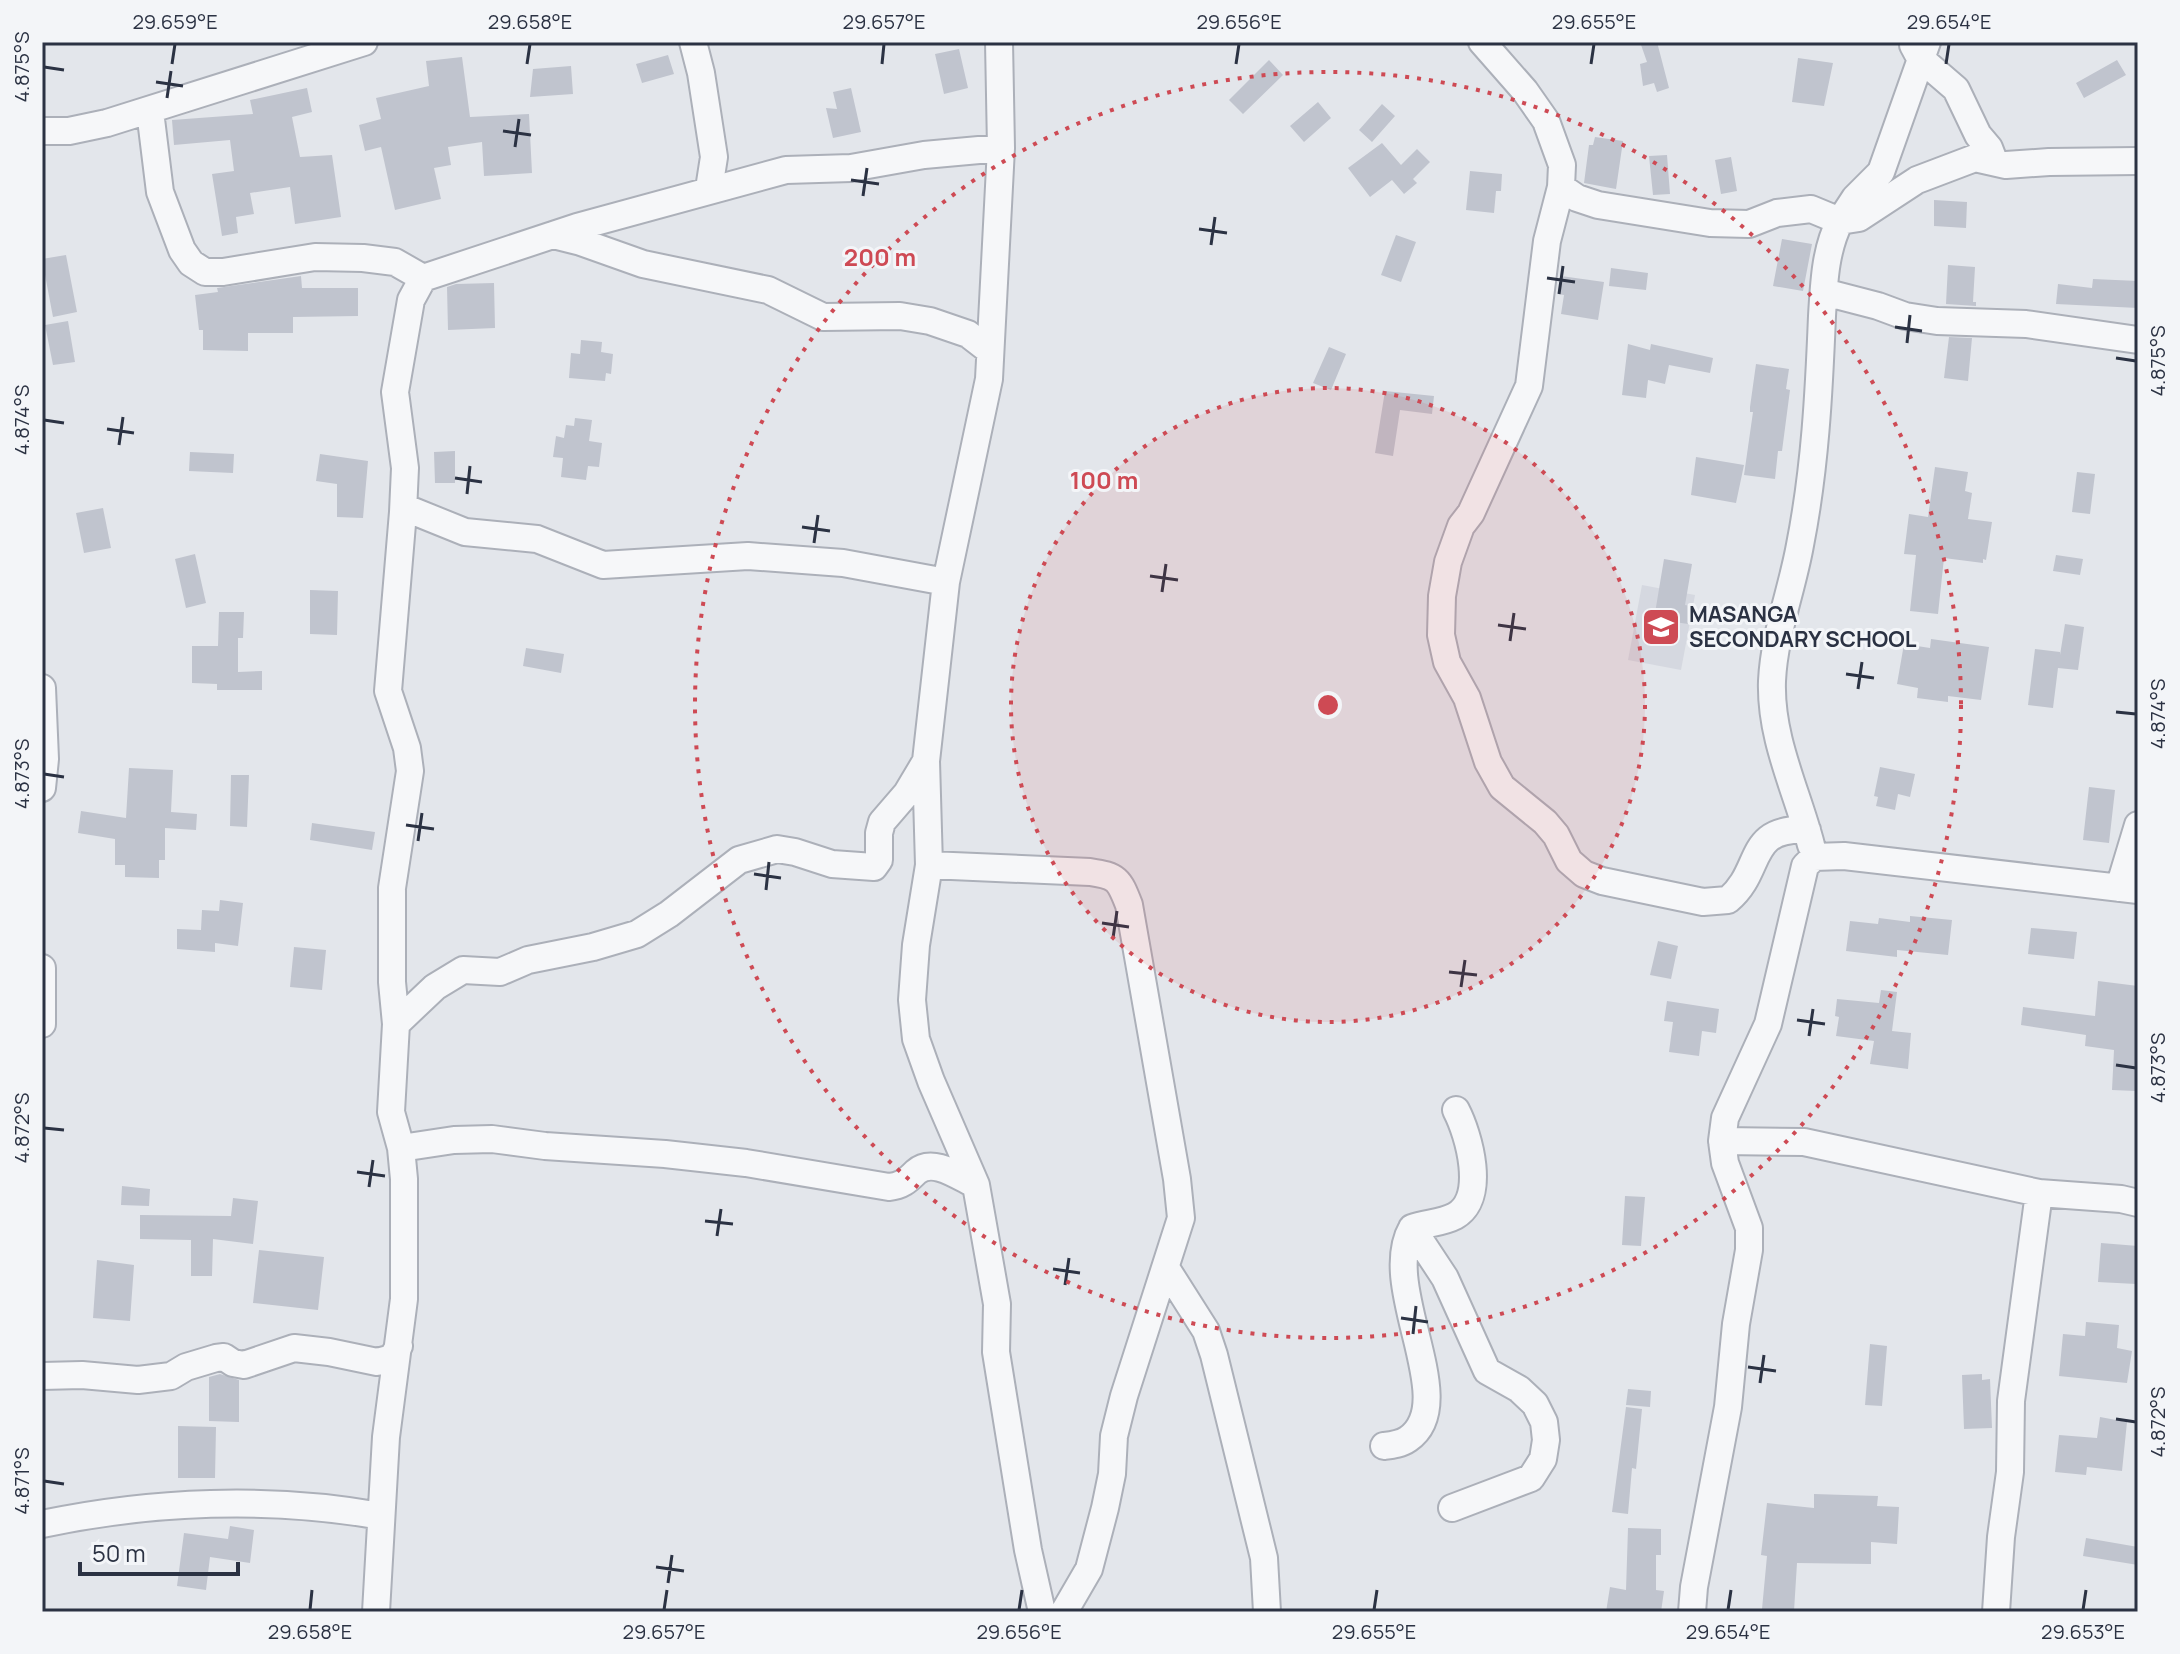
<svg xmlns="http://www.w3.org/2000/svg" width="2180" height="1654" viewBox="0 0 2180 1654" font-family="Manrope,sans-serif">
<rect width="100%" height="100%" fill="#e3e6eb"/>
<path fill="#d5d8e0" d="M1642,585L1695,595L1681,670L1628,660Z"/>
<path fill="#c0c4ce" d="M1640,42H1657L1669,88L1657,92L1654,83L1643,86L1640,64L1647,62Z
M959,49L968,88L944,94L935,54Z
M668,55L674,74L642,83L636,64Z
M462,57L470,117L529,114L532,173L484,176L482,142L448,147L451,165L434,168L441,199L395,210L381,147L365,151L359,125L381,119L376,98L429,86L426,61Z
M1798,58L1833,63L1824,106L1792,102Z
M1269,60L1283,75L1243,114L1229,100Z
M2117,60L2126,75L2084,98L2076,83Z
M571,66L573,94L530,97L533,69Z
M307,88L312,112L292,117L300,157L332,155L341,217L295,224L290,187L250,193L254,214L236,217L238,233L222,236L212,174L234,171L230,140L174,145L172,120L253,114L250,100Z
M851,88L861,132L833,138L826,108L837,109L833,92Z
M1318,102L1331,118L1304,142L1290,126Z
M1382,104L1395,116L1372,142L1359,130Z
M1595,137L1623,141L1616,189L1584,183L1589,145H1593Z
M1382,143L1401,165L1417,149L1430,162L1413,179L1417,183L1404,194L1392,180L1370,197L1348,168Z
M1667,155L1670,194L1653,195L1649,156Z
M1731,157L1737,191L1721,194L1715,160Z
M1470,171L1502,174L1501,191H1496L1494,213L1466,210Z
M1934,200L1967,202L1966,228L1934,226Z
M1396,235L1416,242L1401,282L1381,275Z
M1782,239L1812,244L1803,291L1773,286Z
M66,255L77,312L53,317L42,259Z
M1948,265L1975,267L1973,302H1976V306L1946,304Z
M1611,268L1648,273L1646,290L1609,286Z
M301,276L302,288H358V316L293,317V333H248V351L203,350V330H199L195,295L218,292L217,288Z
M1561,276L1604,282L1598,320L1561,314L1564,295L1558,294Z
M2093,279L2138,281V308L2056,304L2058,284L2092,288Z
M494,283L495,328L448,330L447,287L456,284Z
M68,321L75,362L53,365L45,325Z
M1949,337L1972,338L1968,381L1944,378Z
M581,340L602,342L601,352L613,354L611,374L606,373L605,381L569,378L571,353L580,354Z
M1628,344L1650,350L1651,344L1713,358L1710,373L1669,365L1665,384L1648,380L1646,398L1622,395Z
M1329,347L1346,354L1331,390L1313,383Z
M1756,364L1789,369L1786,389L1790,390L1782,451H1778L1775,479L1744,475L1753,412H1750V407Z
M1385,391L1434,396L1432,414L1400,410L1393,456L1375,453Z
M575,418L592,420L589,441L602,443L599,467L588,466L586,480L561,477L563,458L553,457L556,436L564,438L566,425L574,426Z
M455,451V483H435L434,452Z
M190,452L234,454L233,473L189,471Z
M320,454L368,461L363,518L337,517V484L316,481Z
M1696,457L1744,465L1736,503L1691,495Z
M1935,467L1968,472L1965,491L1972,493L1968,519L1992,522L1986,560L1983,559V563L1944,558L1938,614L1910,611L1916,555L1904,554L1909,514L1928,517Z
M2077,472L2095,474L2090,514L2072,512Z
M103,508L111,548L84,553L76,513Z
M195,554L206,603L186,608L175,559Z
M2056,555L2083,559L2080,575L2053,571Z
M1664,559L1692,564L1685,605L1691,606L1688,624L1654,619Z
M310,590L338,591L337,635L310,634Z
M219,612H244L243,638H238V672L262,671V690H217V684L192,683V646H218Z
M2065,624L2084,627L2078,670L2058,668L2053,708L2028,705L2035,649L2060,652V655Z
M1931,639L1989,647L1981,700L1948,696V702L1917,698L1918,688L1897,684L1904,644L1930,648Z
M526,648L564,654L561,673L523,666Z
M1880,767L1915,774L1910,797L1898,794L1895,810L1876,806L1878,797L1874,796Z
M129,768L173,770L171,812L197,814L196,830L165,828V860H159V878L125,877V865H115V839L78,833L81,811L126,818Z
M231,775H249L247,827L230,826Z
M2089,787L2115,790L2109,843L2083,840Z
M312,823L375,832L372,850L310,840Z
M220,900L243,903L238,946L215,943V952L177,949V929L201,930L202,910L219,911Z
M1910,916L1952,920L1948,955L1897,950V957L1846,951L1850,921L1878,924L1879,918L1910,922Z
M2031,928L2077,932L2074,959L2028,954Z
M1658,941L1678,946L1671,979L1650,975Z
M294,947L326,950L322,990L290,987Z
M2098,981L2138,986L2136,1091L2112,1090L2114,1050L2085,1046L2086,1035L2021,1025L2023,1007L2095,1016Z
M1881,990L1897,992L1892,1031L1911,1033L1908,1069L1870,1064L1874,1041L1836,1036L1839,1017L1835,1016L1837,999L1879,1003Z
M1667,1001L1719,1009L1716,1033L1702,1031L1699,1056L1669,1052L1673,1022L1664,1021Z
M122,1186L150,1189L149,1206L121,1205Z
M1625,1196L1645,1197L1641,1246L1622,1245Z
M233,1198L258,1201L253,1244L213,1239L212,1276H191V1240L140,1239V1215L231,1216Z
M2101,1243L2138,1246L2136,1284L2098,1282Z
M259,1250L324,1257L318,1310L253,1303Z
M97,1260L134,1265L130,1321L93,1318Z
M2086,1322L2119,1325L2117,1348L2132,1351L2127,1383L2059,1376L2063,1334L2085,1336Z
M1870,1344L1887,1346L1882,1406L1865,1405Z
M220,1374L239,1380V1422L209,1421V1377Z
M1982,1374V1380L1990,1379L1992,1428L1964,1429L1962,1375Z
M1628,1389L1651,1391L1650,1407L1626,1405Z
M1626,1407L1642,1409L1636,1469L1632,1468L1628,1514L1612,1512Z
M2100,1417L2127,1422L2122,1471L2087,1467L2086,1475L2055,1472L2059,1435L2097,1438Z
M178,1426L216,1427L215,1478H178Z
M1814,1494L1878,1496L1877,1506L1899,1507L1897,1544L1871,1542V1564L1797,1563L1794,1611L1762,1609L1767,1556L1761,1555L1767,1503L1814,1508Z
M230,1526L254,1530L250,1563L210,1557L206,1590L177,1586L184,1533L228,1539Z
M1628,1528L1661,1529V1555H1656V1590L1664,1591L1661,1612H1606L1610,1587L1626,1590Z
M2086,1538L2138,1547V1565L2083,1556Z"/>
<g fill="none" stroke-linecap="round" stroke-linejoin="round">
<defs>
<path id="minor" d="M693,42L701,73L714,157L709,189
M999,42L1001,148L989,379L946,582L926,761L929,865L916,945L912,1000L916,1039L931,1081L976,1185L997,1304L996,1352L1028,1550L1042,1612
M1482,42L1525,91L1546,121L1562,165L1561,187L1547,241L1529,386L1471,513L1461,526L1448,562L1442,596L1441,635L1447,662L1467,698L1488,762L1502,787L1545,822L1556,835L1569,861L1584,874L1602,881L1703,902L1728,900C1764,870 1745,827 1807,830
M1913,45L1920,58L1956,89L1978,135L1989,148L1994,161
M150,111L160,192L182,250L191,263L205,272H223L315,257L363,258L395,262L423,278
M42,131H69L107,123L364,42
M1561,187L1577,198L1598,205L1710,223L1749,224L1777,213L1811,209L1840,221L1855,198L1881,172L1927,42
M553,235L581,242L643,264L768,290L823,317L900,316L930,321L968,334L990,351
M1824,292L1878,306L1905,316L1937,321L2026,324L2138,340
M946,582L843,563L748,556L603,565L537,539L465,532L413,511L403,512L405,468L395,392L411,300L423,278L577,227L786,170L851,168L924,155L1001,148
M42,688L45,759L42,788
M1811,845C1797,791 1770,739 1772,681C1774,635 1792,590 1800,545C1815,469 1819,392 1822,316C1824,283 1825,250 1840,221L1859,218L1917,180L1975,158L2006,165L2049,162L2138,161
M929,865L1090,872C1117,876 1119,879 1129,905L1177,1179L1181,1218L1124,1396L1114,1436L1112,1474L1105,1508L1089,1569L1064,1612
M2119,888L2138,825
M42,968V1024
M396,1024L435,987L463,970L500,972L528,960L593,947L637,934L669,914L739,860L777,849L795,852L832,864L874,867L879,860V833L882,822L907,793L926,761
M1722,1141L1804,1142L2039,1193L2121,1199L2138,1203
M401,1148L454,1140L492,1139L545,1146L665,1154L746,1163L889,1187C901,1186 907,1181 916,1172C933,1157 959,1177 976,1185
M1412,1228L1445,1278L1487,1371L1519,1389L1535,1404L1544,1422L1546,1440L1543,1459L1531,1478L1452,1508
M1166,1268L1206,1331L1214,1355L1264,1558L1267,1612
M42,1376L82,1375L138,1380L171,1376L186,1367L216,1358L224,1357L233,1363L244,1365L294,1348L329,1352L377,1362L392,1358L399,1346
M1384,1446C1392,1445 1401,1444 1408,1439C1462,1402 1378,1287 1412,1228C1426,1223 1442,1223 1455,1216C1487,1198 1469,1135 1456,1110
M42,1524C151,1501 270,1496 381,1516
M376,1612L386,1437L404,1299V1179L401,1148L391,1112L396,1024L392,982V888L410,771L407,748L388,691L403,512
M1692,1612L1694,1587L1728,1407L1736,1324L1749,1250V1228L1725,1163L1722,1141L1725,1118L1768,1024L1805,866L1814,857L1844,856L2138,890
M1996,1612L2001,1537L2010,1472L2011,1401L2039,1193"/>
</defs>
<use href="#minor" stroke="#acb0b9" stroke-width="30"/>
<use href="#minor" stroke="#f6f7f9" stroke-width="26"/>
</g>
<path fill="none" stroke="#2b3243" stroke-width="3" d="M172,64L175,44M527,64L530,44M882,64L884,44M1236,64L1239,44M1591,64L1594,44M1946,64L1949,44M44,67L64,70M156,82L183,86M167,98L171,71M503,131L531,135M515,147L519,119M851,180L879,184M863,196L867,168M1199,229L1227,233M1211,245L1215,217M1547,278L1575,282M1559,294L1563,266M1895,327L1922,331M1907,343L1910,315M2116,358L2136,361M44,420L64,423M107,429L134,433M119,445L123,417M455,478L482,482M467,494L470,466M802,527L830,531M814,543L818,515M1150,576L1178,580M1162,592L1166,564M1498,625L1526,629M1510,641L1514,613M1846,674L1874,678M1858,689L1862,662M2116,712L2136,714M44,774L64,777M406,825L434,829M418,841L422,813M754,874L781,878M766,890L769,862M1102,923L1129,927M1113,938L1117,911M1449,972L1477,975M1461,987L1465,960M1797,1020L1825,1024M1809,1036L1813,1009M2116,1065L2136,1068M44,1128L64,1130M357,1172L385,1176M369,1187L373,1160M705,1221L733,1224M717,1236L721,1209M1053,1269L1080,1273M1065,1285L1069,1258M1401,1318L1428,1322M1413,1334L1416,1306M1748,1367L1776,1371M1760,1383L1764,1355M2116,1419L2136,1422M44,1481L64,1484M656,1567L684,1571M668,1583L672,1555M310,1610L312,1590M664,1610L667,1590M1019,1610L1022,1590M1374,1610L1377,1590M1728,1610L1731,1590M2083,1610L2086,1590"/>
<circle cx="1328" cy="705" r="317" fill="#ce4a54" fill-opacity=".12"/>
<g fill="none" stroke="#ce4a54" stroke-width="4" stroke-dasharray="4 8">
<circle cx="1328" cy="705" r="317"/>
<circle cx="1328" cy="705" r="633"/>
</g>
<defs>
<symbol id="school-square" viewBox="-11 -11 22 22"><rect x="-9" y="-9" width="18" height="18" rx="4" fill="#ce4a54" stroke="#f3f5f8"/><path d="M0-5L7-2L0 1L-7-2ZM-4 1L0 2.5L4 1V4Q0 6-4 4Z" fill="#fff"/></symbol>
</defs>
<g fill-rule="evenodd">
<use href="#school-square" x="1639" y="605" width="44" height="44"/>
</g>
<g text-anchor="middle" stroke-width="6" stroke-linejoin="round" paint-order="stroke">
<g font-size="22" font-weight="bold" fill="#2b3243" stroke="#f3f5f8" text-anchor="start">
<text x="1689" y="622">MASANGA<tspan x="1689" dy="25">SECONDARY SCHOOL</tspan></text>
</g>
</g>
<circle cx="1328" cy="705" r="12" fill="#ce4a54" stroke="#f3f5f8" stroke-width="4"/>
<g font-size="24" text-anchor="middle" font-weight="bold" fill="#ce4a54" stroke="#f3f5f8" stroke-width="6" stroke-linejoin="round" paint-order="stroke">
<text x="880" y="266">200 m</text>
<text x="1104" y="489">100 m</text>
</g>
<rect width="2180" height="1654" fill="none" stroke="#f3f5f8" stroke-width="88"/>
<path d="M80 1562v12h158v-12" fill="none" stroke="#2b3243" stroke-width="4"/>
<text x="92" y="1562" font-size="24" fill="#2b3243" stroke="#f3f5f8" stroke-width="6" paint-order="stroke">50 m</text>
<rect x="44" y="44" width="2092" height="1566" fill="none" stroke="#2b3243" stroke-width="3"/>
<g font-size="20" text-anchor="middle" fill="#2b3243">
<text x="175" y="29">29.659°E</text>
<text x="530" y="29">29.658°E</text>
<text x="884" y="29">29.657°E</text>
<text x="1239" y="29">29.656°E</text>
<text x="1594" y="29">29.655°E</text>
<text x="1949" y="29">29.654°E</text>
<text transform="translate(22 67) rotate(-90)" y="7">4.875°S</text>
<text transform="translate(2158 361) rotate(-90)" y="7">4.875°S</text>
<text transform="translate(22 420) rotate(-90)" y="7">4.874°S</text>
<text transform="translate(2158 714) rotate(-90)" y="7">4.874°S</text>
<text transform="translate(22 774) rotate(-90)" y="7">4.873°S</text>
<text transform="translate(2158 1068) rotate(-90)" y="7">4.873°S</text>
<text transform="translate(22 1128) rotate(-90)" y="7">4.872°S</text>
<text transform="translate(2158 1422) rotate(-90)" y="7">4.872°S</text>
<text transform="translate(22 1481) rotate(-90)" y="7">4.871°S</text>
<text x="310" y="1639">29.658°E</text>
<text x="664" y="1639">29.657°E</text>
<text x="1019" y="1639">29.656°E</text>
<text x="1374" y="1639">29.655°E</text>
<text x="1728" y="1639">29.654°E</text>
<text x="2083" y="1639">29.653°E</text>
</g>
</svg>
